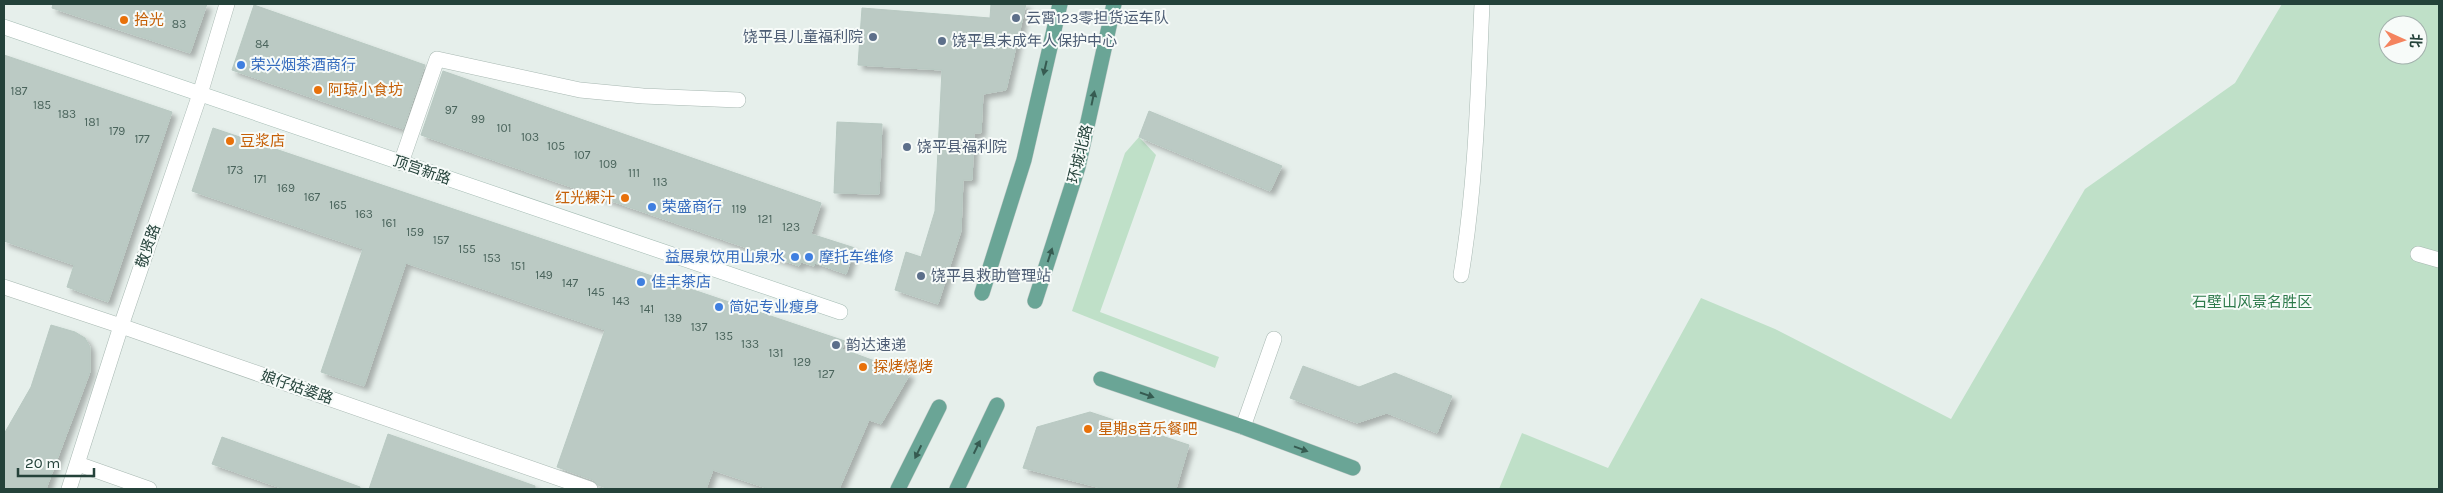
<svg xmlns="http://www.w3.org/2000/svg" width="2443" height="493" viewBox="0 0 2443 493" font-family="Karla,'Noto Sans SC',sans-serif">
<defs>
<filter id="shadow"><feDropShadow dx="4.5" dy="4.5" stdDeviation="2.5" flood-color="#0004"/></filter>
</defs>
<rect width="100%" height="100%" fill="#e6efeb"/>
<path fill="#bfe0c8" fill-rule="evenodd" d="M2282,4H2439V489H1499L1522,433L1608,468L1701,298L1775,329L1951,419L2085,189L2235,83ZM2388,25H2418V55H2388Z
M1139,137L1156,155L1100,312L1219,357L1215,368L1072,311L1125,153Z"/>
<path fill="#bbcac4" stroke="#b8c9c2" filter="url(#shadow)" d="M53,4H207L190,53L52,8Z
M991,4H1026L1006,90L983,94L981,133H974L972,180H963L961,231L938,304L895,290L906,252L921,257L935,211L942,70L858,65L862,8L990,18Z
M254,5L425,65L403,129L232,70Z
M4,55L172,112L108,302L67,287L74,265L4,241Z
M443,71L821,203L811,234L855,248L846,274L815,263L814,266L801,262L799,266L421,135Z
M1149,111L1282,166L1270,191L1139,137Z
M837,122L882,124L879,194L834,193Z
M213,128L824,334L845,341L842,349L910,374L881,424L869,420L839,489H769L713,470L706,489H609L598,485L593,480L557,467L605,330L406,263L364,386L321,372L363,249L192,191Z
M51,325L75,332L85,338L90,347V372L46,489H4V434L31,387Z
M1303,366L1359,387L1395,373L1452,396L1437,433L1387,413L1357,423L1290,398Z
M1090,412L1189,445L1176,489H1105L1023,468L1037,427Z
M388,434L535,486V489H369Z
M222,437L360,487V489H284L212,464Z"/>
<g fill="none" stroke-linecap="round" stroke-linejoin="round">
<defs>
<path id="service" d="M401,163L437,59L580,90L643,96L738,100
M2418,254L2439,260
M78,464L149,489"/>
<path id="minor" d="M1461,275C1476,185 1478,94 1482,4
M4,287L121,326L590,489
M1243,427L1274,339"/>
<path id="tertiary" d="M69,489L121,326L200,94L227,4"/>
<path id="secondary" d="M4,27L840,312"/>
<path id="primary" d="M982,293L1024,160L1060,4
M1035,301L1078,167L1114,4
M1101,379L1243,427L1353,468
M898,489L939,407
M957,489L997,405"/>
</defs>
<use href="#service" stroke="#a8b8b2" stroke-width="16"/>
<use href="#minor" stroke="#a8b8b2" stroke-width="16"/>
<use href="#tertiary" stroke="#a8b8b2" stroke-width="16"/>
<use href="#secondary" stroke="#a4bbb3" stroke-width="16"/>
<use href="#primary" stroke="#c2cac8" stroke-width="16"/>
<use href="#service" stroke="#fff" stroke-width="15"/>
<use href="#minor" stroke="#fff" stroke-width="15"/>
<use href="#tertiary" stroke="#fff" stroke-width="15"/>
<use href="#secondary" stroke="#fff" stroke-width="15"/>
<use href="#primary" stroke="#6aa596" stroke-width="15"/>
</g>
<defs><path id="oneway-solid" d="M-6-.8H1V-3.2L6.5 0L1 3.2V.8H-6Z" transform="scale(1.25)"/></defs>
<g fill="#365b51">
<use href="#oneway-solid" transform="translate(1045 68) rotate(103)"/>
<use href="#oneway-solid" transform="translate(1093 98) rotate(-78)"/>
<use href="#oneway-solid" transform="translate(1050 255) rotate(-72)"/>
<use href="#oneway-solid" transform="translate(1147 395) rotate(19)"/>
<use href="#oneway-solid" transform="translate(977 447) rotate(-64)"/>
<use href="#oneway-solid" transform="translate(1301 449) rotate(20)"/>
<use href="#oneway-solid" transform="translate(918 452) rotate(116)"/>
</g>
<g fill="#5c6f8a" stroke="#f7fbf9" stroke-width="2">
<circle cx="1016" cy="18" r="5"/>
<circle cx="873" cy="37" r="5"/>
<circle cx="942" cy="41" r="5"/>
<circle cx="907" cy="147" r="5"/>
<circle cx="921" cy="276" r="5"/>
<circle cx="836" cy="345" r="5"/>
</g>
<g fill="#e8710a" stroke="#f7fbf9" stroke-width="2">
<circle cx="124" cy="20" r="5"/>
<circle cx="318" cy="90" r="5"/>
<circle cx="230" cy="141" r="5"/>
<circle cx="625" cy="198" r="5"/>
<circle cx="863" cy="367" r="5"/>
<circle cx="1088" cy="429" r="5"/>
</g>
<g fill="#3f7fe0" stroke="#f7fbf9" stroke-width="2">
<circle cx="241" cy="65" r="5"/>
<circle cx="652" cy="207" r="5"/>
<circle cx="795" cy="257" r="5"/>
<circle cx="809" cy="257" r="5"/>
<circle cx="641" cy="282" r="5"/>
<circle cx="719" cy="307" r="5"/>
</g>
<g text-anchor="middle" stroke-width="4" stroke-linejoin="round" paint-order="stroke">
<g font-size="12" fill="#4a645c">
<text x="179" y="28">83</text>
<text x="262" y="48">84</text>
<text x="19" y="95">187</text>
<text x="42" y="109">185</text>
<text x="451" y="114">97</text>
<text x="67" y="118">183</text>
<text x="478" y="123">99</text>
<text x="92" y="126">181</text>
<text x="504" y="132">101</text>
<text x="117" y="135">179</text>
<text x="530" y="141">103</text>
<text x="142" y="143">177</text>
<text x="556" y="150">105</text>
<text x="582" y="159">107</text>
<text x="608" y="168">109</text>
<text x="235" y="174">173</text>
<text x="634" y="177">111</text>
<text x="260" y="183">171</text>
<text x="660" y="186">113</text>
<text x="286" y="192">169</text>
<text x="312" y="201">167</text>
<text x="338" y="209">165</text>
<text x="739" y="213">119</text>
<text x="364" y="218">163</text>
<text x="765" y="223">121</text>
<text x="389" y="227">161</text>
<text x="791" y="231">123</text>
<text x="415" y="236">159</text>
<text x="441" y="244">157</text>
<text x="467" y="253">155</text>
<text x="492" y="262">153</text>
<text x="518" y="270">151</text>
<text x="544" y="279">149</text>
<text x="570" y="287">147</text>
<text x="596" y="296">145</text>
<text x="621" y="305">143</text>
<text x="647" y="313">141</text>
<text x="673" y="322">139</text>
<text x="699" y="331">137</text>
<text x="724" y="340">135</text>
<text x="750" y="348">133</text>
<text x="776" y="357">131</text>
<text x="802" y="366">129</text>
<text x="826" y="378">127</text>
</g>
<g font-size="15" fill="#4e5e75" stroke="#f7fbf9" text-anchor="start">
<text x="1026" y="23">云霄123零担货运车队</text>
<text x="863" y="42" text-anchor="end">饶平县儿童福利院</text>
<text x="952" y="46">饶平县未成年人保护中心</text>
<text x="917" y="152">饶平县福利院</text>
<text x="931" y="281">饶平县救助管理站</text>
<text x="846" y="350">韵达速递</text>
</g>
<g font-size="15" fill="#c56008" stroke="#f7fbf9" text-anchor="start">
<text x="134" y="25">拾光</text>
<text x="328" y="95">阿琼小食坊</text>
<text x="240" y="146">豆浆店</text>
<text x="615" y="203" text-anchor="end">红光粿汁</text>
<text x="873" y="372">探烤烧烤</text>
<text x="1098" y="434">星期8音乐餐吧</text>
</g>
<g font-size="15" fill="#366cbe" stroke="#f7fbf9" text-anchor="start">
<text x="251" y="70">荣兴烟茶酒商行</text>
<text x="662" y="212">荣盛商行</text>
<text x="785" y="262" text-anchor="end">益展泉饮用山泉水</text>
<text x="819" y="262">摩托车维修</text>
<text x="651" y="287">佳丰茶店</text>
<text x="729" y="312">简妃专业瘦身</text>
</g>
<g font-size="15" fill="#24423a" stroke="#f7fbf9">
<text transform="translate(1080 154) rotate(-76)" y="5">环城北路</text>
<text transform="translate(422 170) rotate(19)" y="5">顶宫新路</text>
<text transform="translate(148 246) rotate(-71)" y="5">敬贤路</text>
<text transform="translate(297 387) rotate(19)" y="5">娘仔姑婆路</text>
</g>
<g font-size="15" fill="#2d7a4b" stroke="#f7fbf9">
<text x="2252" y="307">石壁山风景名胜区</text>
</g>
</g>
<rect width="2443" height="493" fill="none" stroke="#24423a" stroke-width="10"/>
<g transform="translate(2403 40) rotate(93)"><circle r="24" fill="#f7fbf9" stroke="#a3b1ad"/>
<path d="M0-4L9 19L0 12L-9 19Z" fill="#f4845f"/>
<text y="-8" font-size="14" font-weight="bold" text-anchor="middle" fill="#24423a">北</text>
</g>
<path d="M18 468v8h76v-8" fill="none" stroke="#24423a" stroke-width="2.5"/>
<text x="25" y="468" font-size="15" fill="#24423a" stroke="#f7fbf9" stroke-width="4" paint-order="stroke">20 m</text>
</svg>
